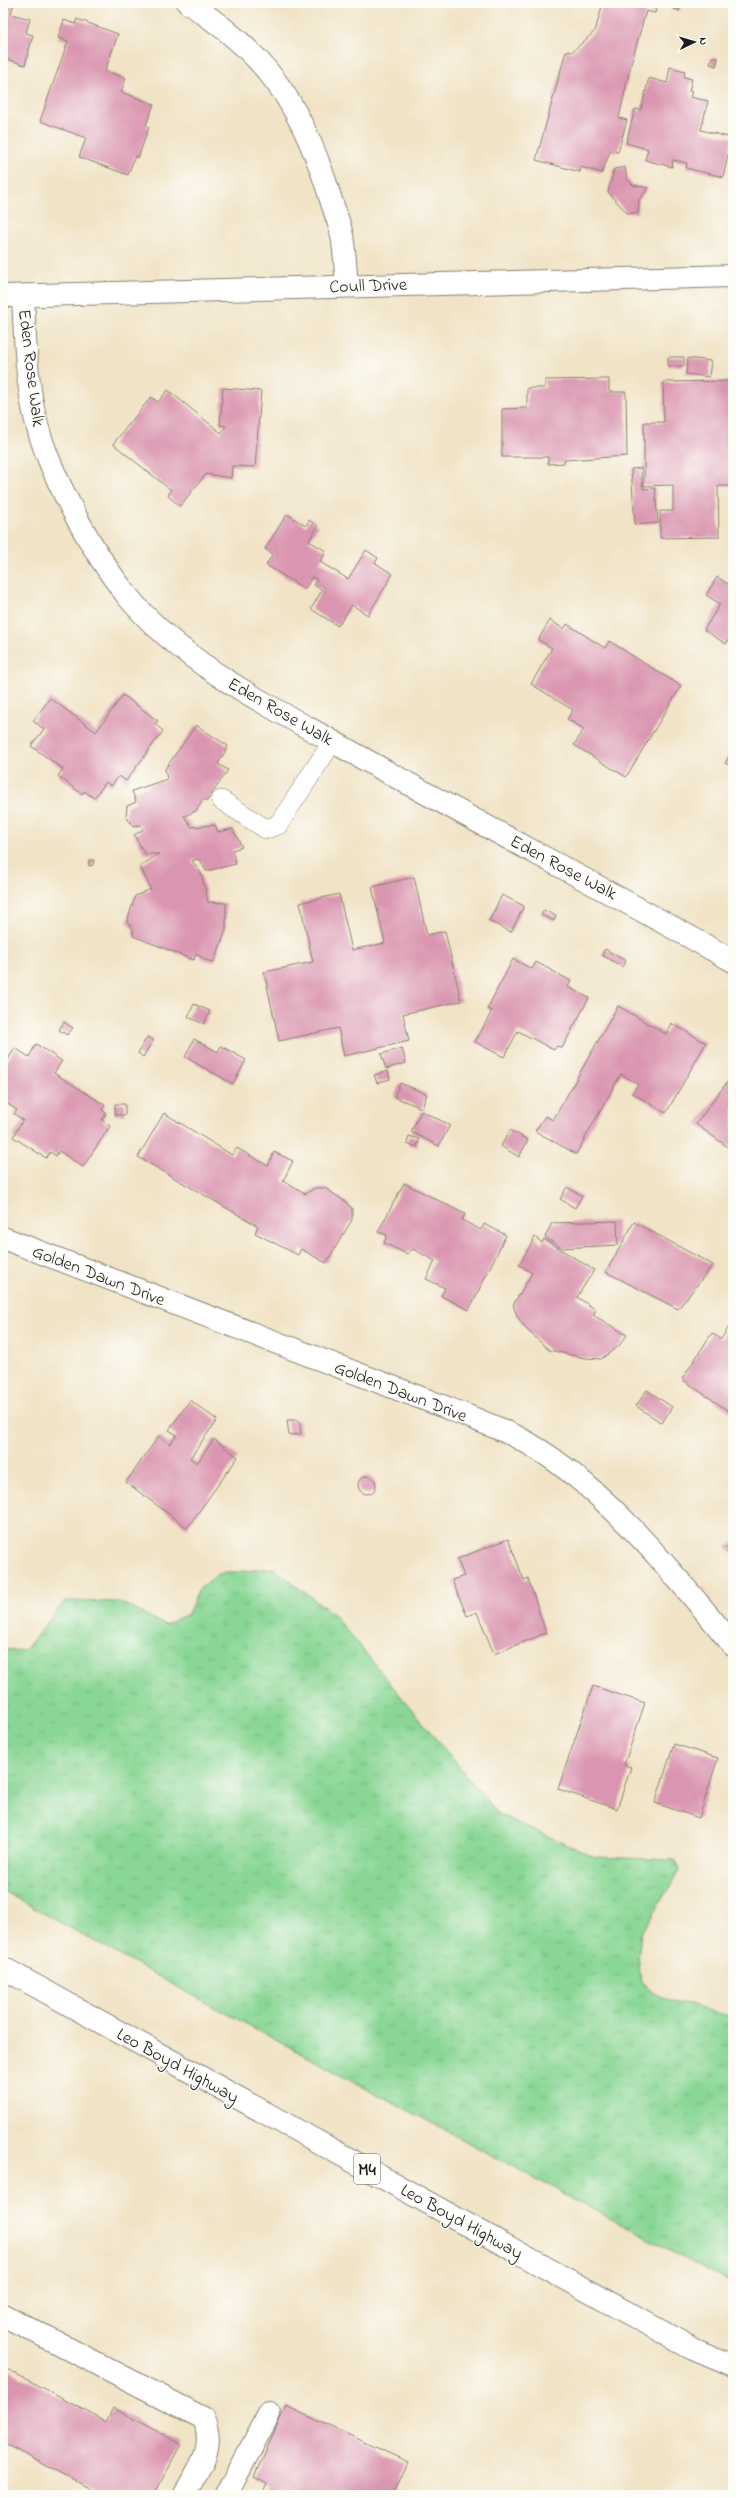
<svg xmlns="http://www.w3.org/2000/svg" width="736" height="2498" viewBox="0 0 736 2498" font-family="'Indie Flower',sans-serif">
<defs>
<pattern id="grass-tufts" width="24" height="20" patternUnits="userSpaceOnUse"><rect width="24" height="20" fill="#8ad795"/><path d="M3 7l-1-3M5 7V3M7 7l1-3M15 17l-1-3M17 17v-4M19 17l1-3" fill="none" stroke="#76b880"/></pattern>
</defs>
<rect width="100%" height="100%" fill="#fdfcf7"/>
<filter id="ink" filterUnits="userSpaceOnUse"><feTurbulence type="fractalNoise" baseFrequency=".025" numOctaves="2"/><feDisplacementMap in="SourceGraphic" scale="8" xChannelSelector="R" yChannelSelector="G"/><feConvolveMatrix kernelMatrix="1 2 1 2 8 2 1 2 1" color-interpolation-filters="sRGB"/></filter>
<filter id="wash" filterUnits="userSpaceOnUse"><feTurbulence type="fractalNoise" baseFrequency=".012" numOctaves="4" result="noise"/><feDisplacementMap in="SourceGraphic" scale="16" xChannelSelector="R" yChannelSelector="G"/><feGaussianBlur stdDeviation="0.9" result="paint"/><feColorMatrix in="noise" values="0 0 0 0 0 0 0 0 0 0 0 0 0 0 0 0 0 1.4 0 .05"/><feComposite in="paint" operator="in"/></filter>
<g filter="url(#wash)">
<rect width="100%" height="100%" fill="#f1e3c6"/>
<path fill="url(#grass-tufts)" stroke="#537a58" d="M273,1568L333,1614L498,1814L595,1857L675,1860L680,1869L641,1934L638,1957L641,1982L662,1998L733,2017V2284L179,1988L3,1891V1649L24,1651L65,1601L120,1602L165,1625L188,1614L198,1590L218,1574Z"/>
<g id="blocks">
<path fill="#da96b0" d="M3,3H14L11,14L30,19L26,33L33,35L25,65L3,58Z
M603,3H658L655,13L646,11L631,64L619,118L627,120L618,152L610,151L602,173L581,167L580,172L536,160L566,51L572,52L595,31Z
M660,3H683L679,11Z
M77,19L118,34L105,71L126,78L121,92L154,104L146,125L149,127L138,158L135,156L128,175L79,157L86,138L40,121L68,41L58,38L64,20L75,24Z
M712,57L718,58L716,66L710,64Z
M670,67L685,71L684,77L692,79L689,91L692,92L690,97L708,101L701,130L732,138L723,177L686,168L687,163L673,160L672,167L645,160L648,149L626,143L635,109L641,110L649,78L667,83Z
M625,167L627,179L633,185L648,188L639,200L638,213H627L608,192L614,169Z
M668,357H684V366H668Z
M688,358L711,361L709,377L686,374Z
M609,379V392H626L627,456L564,460V463L548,464V457H502V409L527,408V388H545V380Z
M733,381V486H718L719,537L660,538V511H673V485L644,486V422H664L663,382Z
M223,388L261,391L255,467L232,466L231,478L206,474L180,506L168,496L171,490L113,444L151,397L158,402L168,390L221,433L226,426L220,425Z
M641,468L643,489L655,488L658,523L635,525L631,469Z
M287,514L306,526L309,520L318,526L309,541L326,551L320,562L348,579L366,550L378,558L375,563L393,574L368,615L352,605L338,626L311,609L322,590L314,585L317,580L312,577L305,589L266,565L273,554L265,549Z
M717,577L733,587V632L726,644L704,630L720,604L706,595Z
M550,620L564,629L567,624L605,648L609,641L681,686L626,777L574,745L584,729L567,719L573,710L531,684L552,648L538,640Z
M123,695L158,721L155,724L163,731L126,781L119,776L111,786L106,782L94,798L84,791L82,794L58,776L63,769L31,746L44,729L33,721L50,698L96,732Z
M196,725L228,746L218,764L228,770L207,801L203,799L196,811L184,816L192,827L215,825L218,832L233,829L242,847L232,850L236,864L206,871L201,861L197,859L192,861L201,873L208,902L226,903V929L214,962L205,960L196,953L194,960L133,936V929L127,922L135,896L151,889L140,866L159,854H145L134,835L143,830L140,825L133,826L126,817L127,806L136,802L132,791L167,779L165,769Z
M733,749V767L725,763Z
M89,860H94L93,865L89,866Z
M414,877L427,935L445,931L461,1001L403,1014L409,1041L344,1056L338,1028L279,1041L264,972L313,962L300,903L339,894L352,950L385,943L372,887Z
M502,895L524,906L511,932L489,921Z
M544,910L556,916L554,921L541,915Z
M605,949L626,961L623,967L602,955Z
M513,959L532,969L536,962L571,981L568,987L589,998L562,1048L557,1046L554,1050L518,1031L504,1057L475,1042L492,1011L487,1009Z
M194,1004L210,1011L204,1024L188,1017Z
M618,1006L666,1034L671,1023L706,1043L666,1113L632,1093L638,1084L621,1074L576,1154L535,1131L545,1116L553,1120Z
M64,1022L73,1028L67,1035L59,1030Z
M147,1037L153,1040L143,1057L138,1053Z
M194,1039L218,1052L221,1046L246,1060L233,1084L185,1057Z
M36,1044L62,1061L54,1073L105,1105L102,1110L106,1113L102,1120L110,1126L83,1167L59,1151L56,1156L50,1152L46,1158L13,1137L23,1120L14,1114L17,1110L3,1101V1068L15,1048L29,1057Z
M402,1048L406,1063L386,1069L381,1054Z
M388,1071L390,1079L377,1083L374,1075Z
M733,1074V1143L729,1148L696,1124Z
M400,1083L427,1094L422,1108L394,1097Z
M115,1104H125V1115H115Z
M421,1111L450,1125L439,1146L411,1132Z
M164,1113L232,1155L237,1148L268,1166L274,1152L293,1161L283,1181L305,1194L315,1188H325L346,1202L352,1209V1220L326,1263L301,1249L298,1255L255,1233L258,1226L138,1157Z
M510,1130L528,1140L519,1157L501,1146Z
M409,1136L419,1139L417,1147L407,1144Z
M404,1183L465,1214L462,1220L481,1230L484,1224L506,1235L469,1310L441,1296L445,1288L426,1279L435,1261L413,1249L407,1254L384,1243L387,1235L378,1232Z
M567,1187L582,1196L575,1208L560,1199Z
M617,1221L618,1245L562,1248L545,1237L552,1223Z
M634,1222L713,1265L678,1309L606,1272Z
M535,1237L542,1243L544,1239L594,1270L577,1297L596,1310L593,1315L627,1335L619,1346L601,1359L585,1358L549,1350L527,1330L517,1316L513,1305L532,1273L519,1265Z
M733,1321V1414L682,1379L712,1333L721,1339Z
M647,1390L672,1407L662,1423L636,1406Z
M190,1400L217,1420L190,1458L197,1463L214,1439L238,1457L187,1528L126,1482L159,1436L170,1444L177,1435L169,1430Z
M287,1420H299L301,1434L289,1435Z
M358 1485a9 9 0 1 1 18 0a9 9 0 1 1-18 0Z
M508,1539L524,1580L528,1578L546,1633L494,1654L477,1612L467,1616L452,1580L464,1576L457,1559Z
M733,1540V1553L732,1554L726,1548Z
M593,1686L645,1703L624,1765L631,1767L617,1809L558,1789Z
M674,1744L718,1758L699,1818L655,1803Z
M3,2367L106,2422L113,2408L181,2444L154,2495H102L3,2443Z
M286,2406L408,2462L393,2495H262L267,2484L254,2477Z"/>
</g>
</g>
<g filter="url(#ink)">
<use href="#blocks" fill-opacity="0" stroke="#868071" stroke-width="1"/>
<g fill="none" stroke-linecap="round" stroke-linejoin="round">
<defs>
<path id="service" d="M221,800L266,829L278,825L333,741"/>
<path id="minor" d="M188,3C264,52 299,101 327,187C331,202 337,216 341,231C345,248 345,267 347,285
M3,296L733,276
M23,296C25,338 26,384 37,425C52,479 94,555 129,598C186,666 270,706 346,749C474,821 605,889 733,961
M3,1238L450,1409C472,1418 494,1426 515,1436C598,1478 674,1574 733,1645
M3,2315L203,2418C217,2448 198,2469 184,2495
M226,2495L269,2414"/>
<path id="primary" d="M3,1968L693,2349L733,2366"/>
</defs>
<use href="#service" stroke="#868071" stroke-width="20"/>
<use href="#minor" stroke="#868071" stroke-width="24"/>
<use href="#primary" stroke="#868071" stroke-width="24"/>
<use href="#service" stroke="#fff" stroke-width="19"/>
<use href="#minor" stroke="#fff" stroke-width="22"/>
<use href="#primary" stroke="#fff" stroke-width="22"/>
</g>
</g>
<g text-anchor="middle" stroke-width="3" stroke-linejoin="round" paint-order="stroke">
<rect fill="#fdfcf7" stroke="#605f5e" stroke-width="1" x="354" y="2154" width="26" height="30" rx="3"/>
<g font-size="17" font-weight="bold" fill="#1c1c1c">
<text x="367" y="2175">M4</text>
</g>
<g font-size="18" fill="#1c1c1c" stroke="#fdfcf7">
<text transform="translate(368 285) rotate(-2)" y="6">Coull Drive</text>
<text transform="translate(32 368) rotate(83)" y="6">Eden Rose Walk</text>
<text transform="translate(281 711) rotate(30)" y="6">Eden Rose Walk</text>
<text transform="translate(564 867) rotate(28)" y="6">Eden Rose Walk</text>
<text transform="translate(99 1275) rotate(21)" y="6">Golden Dawn Drive</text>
<text transform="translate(401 1391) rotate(21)" y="6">Golden Dawn Drive</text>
<text transform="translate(178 2065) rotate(29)" y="6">Leo Boyd Highway</text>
<text transform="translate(462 2221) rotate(29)" y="6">Leo Boyd Highway</text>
</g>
</g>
<rect width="736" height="2498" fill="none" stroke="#fdfcf7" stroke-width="16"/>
<g transform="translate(694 42) rotate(85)" stroke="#fdfcf7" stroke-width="3" paint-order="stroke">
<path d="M0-3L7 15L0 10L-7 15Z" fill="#1c1c1c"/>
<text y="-6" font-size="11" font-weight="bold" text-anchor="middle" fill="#1c1c1c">N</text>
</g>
</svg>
